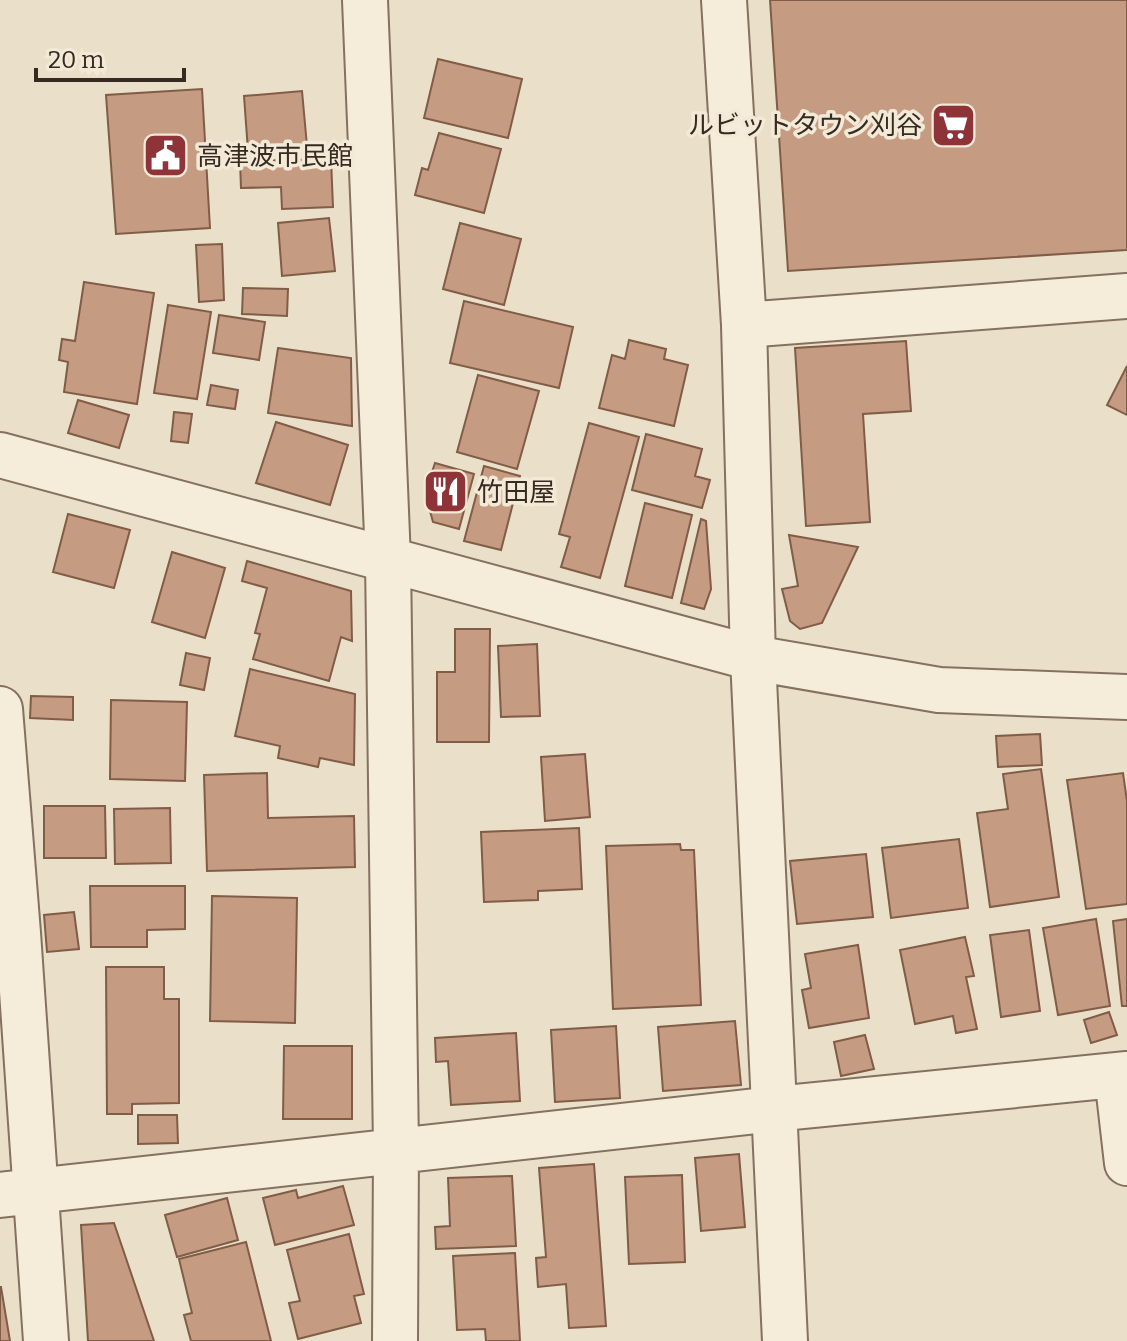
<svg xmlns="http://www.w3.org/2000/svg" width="1127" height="1341" viewBox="0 0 1127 1341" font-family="Bitter,'Noto Sans JP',serif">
<rect width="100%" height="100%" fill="#eadfc8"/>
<path fill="#c59b81" stroke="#815c47" stroke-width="2" d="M770,0H1127V250L788,271Z
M438,59L522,79L508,138L424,118Z
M202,89L210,228L116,234L106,95Z
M302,91L307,146L248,151L244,96Z
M439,133L501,149L484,213L415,195L422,168L428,170Z
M331,159L333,207L282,209L281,187L241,188L240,161Z
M329,218L335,271L282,276L278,223Z
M460,223L521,239L504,305L443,289Z
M222,244L224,300L199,302L196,245Z
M84,282L154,293L137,404L64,392L68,362L59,360L62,339L75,341Z
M243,288L288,289L287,316L242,314Z
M464,301L573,327L559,388L450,363Z
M168,305L211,312L197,399L154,393Z
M219,315L265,322L259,360L213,353Z
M629,340L666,349L664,359L688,365L674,426L599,408L612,355L625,359Z
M906,341L911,411L863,414L870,522L806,526L795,348Z
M278,348L351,358L352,426L268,413Z
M1127,366V415L1107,405Z
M478,375L539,391L517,469L457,452Z
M211,385L238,390L235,409L207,405Z
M78,400L129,415L119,448L68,433Z
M174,412L192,414L188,443L171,441Z
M276,422L348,445L330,505L256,483Z
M589,423L639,437L600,578L561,567L570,537L559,534Z
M646,434L702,449L695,476L710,480L702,508L632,490Z
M435,463L474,474L459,529L433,522L425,493Z
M484,466L520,476L501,550L464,541Z
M645,503L692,515L672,598L625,586Z
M68,514L130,530L114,588L53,572Z
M701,519L706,521L711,589L704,609L681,603Z
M789,535L858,547L822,623L800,629L790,621L782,589L798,586Z
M172,552L225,568L205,638L152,622Z
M247,561L351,591L352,641L341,637L329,681L253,659L260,634L255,633L267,588L242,581Z
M455,629H490L489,742H437V672H455Z
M537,644L540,716L501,717L498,646Z
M186,653L210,658L204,690L180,685Z
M250,669L355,694L354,765L320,758L318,767L278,758L280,746L235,736Z
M31,696L73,697V720L30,718Z
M111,700L187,702L185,781L110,779Z
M1040,734L1042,765L998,767L996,736Z
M585,754L590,817L545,821L541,757Z
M1041,769L1059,897L990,907L977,813L1008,809L1003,774Z
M267,773L268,818L354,816L355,867L207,871L204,775Z
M1123,773L1127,801V904L1086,909L1067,780Z
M44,806H105L106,858H44Z
M170,808L171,863L115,864L114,809Z
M579,828L582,889L538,891V900L484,902L481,832Z
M959,839L968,908L891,918L882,848Z
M680,844L681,850H694L701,1005L613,1009L606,846Z
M866,854L873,917L797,924L790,861Z
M90,886H185V929L147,930V947H91Z
M212,896L297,898L295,1023L210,1021Z
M74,912L79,949L47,952L44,915Z
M1096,919L1110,1006L1058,1015L1043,928Z
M1127,919V1006H1122L1113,921Z
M1029,930L1040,1011L1001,1017L990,935Z
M965,937L974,976L966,977L977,1029L956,1033L953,1016L915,1024L900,950Z
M858,945L869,1018L809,1028L802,990L811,988L805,954Z
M106,967H164V999H179V1103L132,1104V1114H107Z
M1109,1012L1117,1035L1091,1043L1084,1020Z
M735,1021L741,1085L663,1091L658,1027Z
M616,1026L620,1098L555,1102L551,1030Z
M516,1033L520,1101L451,1105L448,1061L436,1062L435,1038Z
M865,1035L874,1069L841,1076L834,1042Z
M284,1046H352V1119H283Z
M138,1115H177L178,1143L138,1144Z
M739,1154L745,1227L701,1231L695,1158Z
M594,1164L606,1326L569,1328L566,1284L538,1287L536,1258L546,1257L539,1168Z
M682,1175L685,1262L629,1264L625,1177Z
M512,1176L516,1246L436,1249L435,1227L450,1226L448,1178Z
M343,1186L354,1225L275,1245L263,1198L296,1190L298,1198Z
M227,1198L238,1240L177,1257L165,1215Z
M114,1223L154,1341H88L81,1225Z
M349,1234L364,1294L354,1296L361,1323L298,1339L289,1303L300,1301L287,1250Z
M246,1242L271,1341H191L184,1315L192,1313L179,1259Z
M515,1253L520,1341H486L485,1329L457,1330L453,1256Z
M0,1287H1L10,1341H0Z"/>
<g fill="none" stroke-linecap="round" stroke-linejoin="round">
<defs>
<path id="street" d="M365,0L388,560L396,1150L395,1341
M724,0L744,325L753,658L785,1341
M744,325L1127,296
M0,455L753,658L939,690L1127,697
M0,709L18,933L46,1341
M1117,1076L1127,1163
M0,1195L774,1109L1127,1074"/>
</defs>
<use href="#street" stroke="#84715f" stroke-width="48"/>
<use href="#street" stroke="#f6ecda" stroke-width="44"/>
</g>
<defs>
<symbol id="supermarket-square" viewBox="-11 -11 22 22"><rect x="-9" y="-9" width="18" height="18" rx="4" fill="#8e3439" stroke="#f2e9d7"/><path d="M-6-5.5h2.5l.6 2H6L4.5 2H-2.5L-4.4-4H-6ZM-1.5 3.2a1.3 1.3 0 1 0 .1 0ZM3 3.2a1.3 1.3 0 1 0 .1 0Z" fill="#fff"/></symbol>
<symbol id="civic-square" viewBox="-11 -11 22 22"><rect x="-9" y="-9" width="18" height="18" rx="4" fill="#8e3439" stroke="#f2e9d7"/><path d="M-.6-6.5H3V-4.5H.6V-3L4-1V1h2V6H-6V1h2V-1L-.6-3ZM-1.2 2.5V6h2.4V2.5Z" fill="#fff"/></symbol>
<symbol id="restaurant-square" viewBox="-11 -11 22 22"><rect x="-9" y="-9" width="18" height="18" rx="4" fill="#8e3439" stroke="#f2e9d7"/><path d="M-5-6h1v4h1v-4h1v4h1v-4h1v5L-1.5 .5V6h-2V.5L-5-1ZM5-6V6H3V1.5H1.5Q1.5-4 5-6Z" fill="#fff"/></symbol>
</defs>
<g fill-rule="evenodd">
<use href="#supermarket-square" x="928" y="100" width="51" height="51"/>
<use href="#civic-square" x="140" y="130" width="51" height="51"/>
<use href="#restaurant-square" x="420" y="466" width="51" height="51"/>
</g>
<g text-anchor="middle" stroke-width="7" stroke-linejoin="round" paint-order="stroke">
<g font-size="26" fill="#362a21" stroke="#f2e9d7" text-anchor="start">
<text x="922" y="134" text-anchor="end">ルビットタウン刈谷</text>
<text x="197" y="165">高津波市民館</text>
<text x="477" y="501">竹田屋</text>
</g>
</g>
<path d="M36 68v12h148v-12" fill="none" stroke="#362a21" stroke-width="4"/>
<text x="48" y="68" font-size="24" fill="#362a21" stroke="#f2e9d7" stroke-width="6" paint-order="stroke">20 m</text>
</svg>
